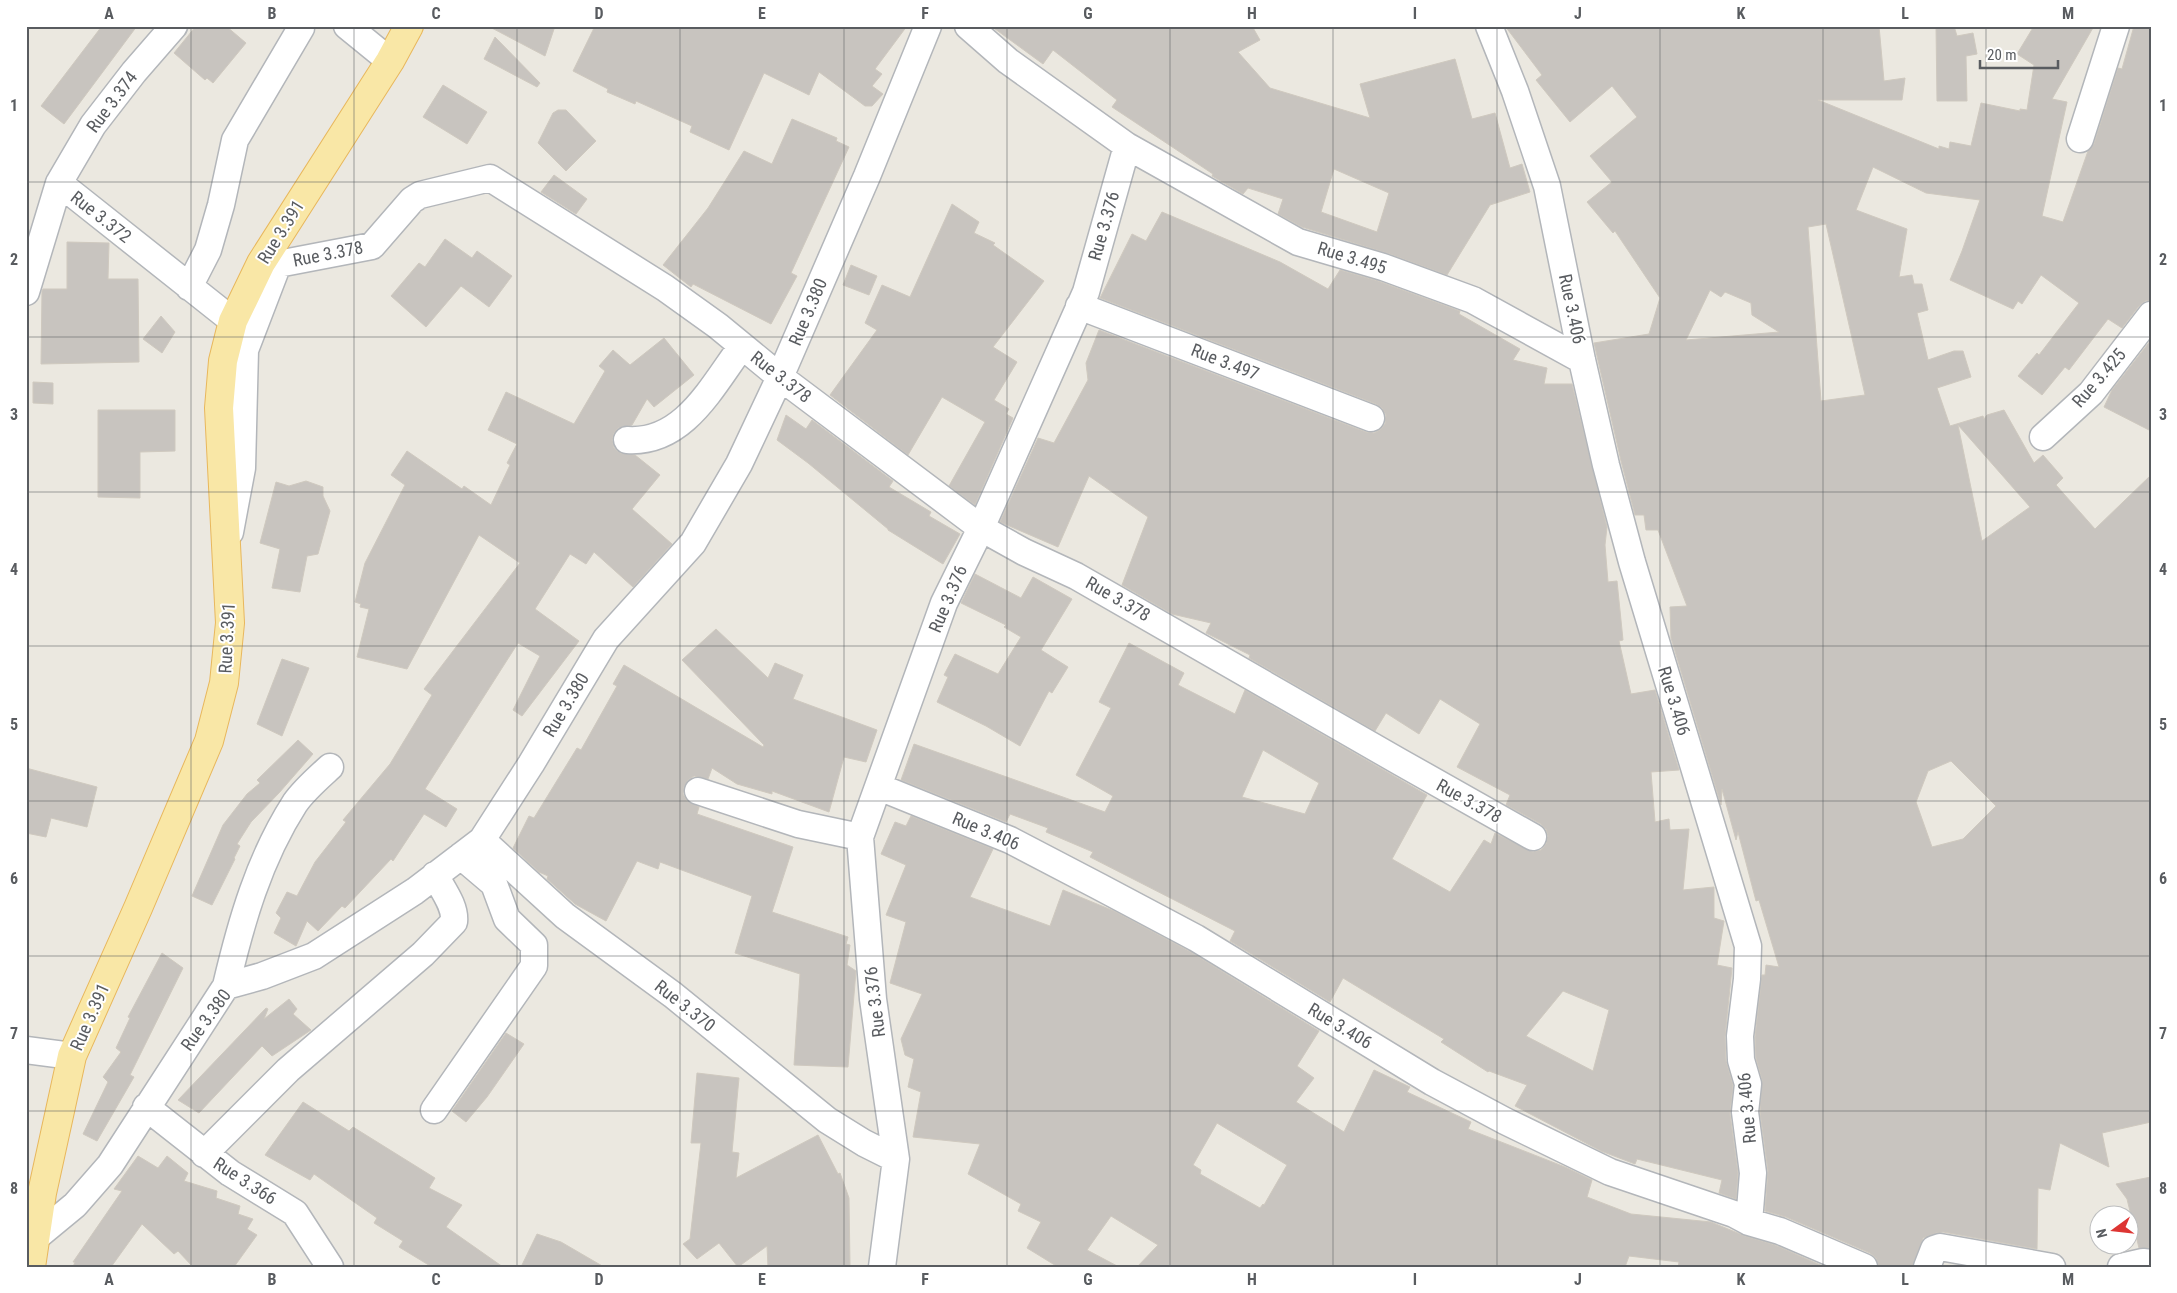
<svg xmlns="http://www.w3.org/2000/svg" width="2177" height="1293" viewBox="0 0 2177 1293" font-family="'Roboto Condensed',sans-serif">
<rect width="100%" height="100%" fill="#ebe8e0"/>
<path fill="#c8c4bf" stroke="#cfc9bf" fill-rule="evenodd" d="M102,26H137L64,124L41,106Z
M196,26H226L246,43L213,83L207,78L205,80L174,53Z
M488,26H555L545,56Z
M595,26H907L875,69L882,74L872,86L883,94L872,106H865L819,72L809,95L764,73L729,150L690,132L692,126L636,101L635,104L607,92L608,89L573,71Z
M991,26H1252L1260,40L1238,52L1270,88L1370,118L1360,84L1455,59L1472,119L1495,113L1510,168L1522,164L1530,192L1490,205L1447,275L1387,253L1302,227L1278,214L1283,199L1248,188L1243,194L1212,176L1213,174L1112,107L1117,100L1053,50L1043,64ZM1334,169L1389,193L1377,232L1321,212Z
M1505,26H1879L1884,81L1905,78L1902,100H1818L1939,149V146L1949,149L1950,142L1971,146L1981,103L2020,111V109L2027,110L2034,65L2017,54L2034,26H2094L2052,99L2067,102L2042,216L2063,222L2088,151L2094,144L2118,68L2122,69L2134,26H2151V300L2145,301L2139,306L2122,328L2108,319L2069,370L2065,367L2042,395L2018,376L2037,353L2039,355L2079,303L2041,275L2022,304L2018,301L2013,309L1950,280L1962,251L1980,200L1926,193L1873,167L1856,210L1907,229L1899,277L1912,275L1914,284H1922L1928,310L1917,313L1928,360L1954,351H1963L1971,377L1937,388L1950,426L1983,416L1984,419L1987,415L2004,410L2034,463L2043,455L2063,478L2056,485L2095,529L2151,475V1122L2102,1133L2109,1167L2060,1143L2050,1190L2038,1188L2037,1249L1943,1232L1936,1233L1923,1238L1912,1267H1879L1876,1258L1870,1253L1786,1217L1765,1211L1768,1171L1760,1112L1762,1080L1756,1058L1755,1037L1762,975H1765L1766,965L1779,967L1759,900L1756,901L1738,832L1736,840L1722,789L1721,805L1671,638L1670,607L1687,606L1658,530H1646L1644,515H1635L1621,461L1594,343L1649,334L1660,298L1615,231L1613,233L1587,202L1612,182L1590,156L1637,117L1612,86L1570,122L1536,80L1542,75ZM1826,224L1865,395L1821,401L1808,227ZM1710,290L1721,297L1725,292L1751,303L1752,315L1779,332L1686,340ZM1958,425L2030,507L1982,541ZM1951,761L1996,806L1963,839L1932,847L1916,802L1928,771Z
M1936,26H1954L1957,36L1973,33L1977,54L1966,56L1967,101H1937Z
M495,37L540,83L537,87L484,59Z
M443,85L487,112L467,144L423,117Z
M558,110H566L596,141L566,171L538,143L553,113Z
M792,119L837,138L836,141L849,147L791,273L797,276L771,324L693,284L691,287L663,265L708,208L744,151L772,164Z
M554,175L587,199L576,214L541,192Z
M952,204L979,222L974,233L995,243L993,245L1044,281L993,347L1017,362L994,400L1009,409L1006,414L1013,418L975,505L949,486L985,422L942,397L908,455L830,395L877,330L865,323L882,285L910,297Z
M1162,212L1280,262L1328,289L1340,270L1378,281L1460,311L1459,314L1520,349L1513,360L1547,368L1544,384H1572L1607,527L1605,545L1608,582L1617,581L1623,640L1619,641L1631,694L1655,690L1679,770L1651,772L1655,822L1669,819L1670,830L1689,829L1683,890L1714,887V918L1724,921L1717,965L1732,968L1725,1037L1726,1061L1733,1085L1730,1114L1738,1173L1736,1199L1719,1193L1722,1180L1637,1159L1635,1164L1601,1151L1515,1106L1527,1085L1489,1071L1488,1072L1441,1042L1444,1039L1343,978L1330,1002L1230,941L1235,931L1090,857L1093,852L1046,832L1048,828L1010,814L1006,822L901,780L914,744L1105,812L1113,796L1076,775L1111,708L1099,702L1129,643L1184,673L1178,685L1235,714L1245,690L1427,795L1392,859L1450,892L1484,840L1491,844L1495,833L1533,852L1541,850L1546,844L1548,836L1546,829L1541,824L1506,805L1510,795L1457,767L1480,724L1440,699L1419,734L1386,713L1375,731L1249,658L1250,655L1206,633L1211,623L1172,614L1122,585L1148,517L1089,476L1058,547L1000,522L1038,438L1054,443L1088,380L1086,363L1099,330L1366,432L1374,433L1380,430L1385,424L1386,415L1382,408L1376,404L1100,298L1132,234L1146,241ZM1263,750L1319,783L1305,814L1242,797ZM1563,991L1609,1010L1593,1071L1526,1036Z
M445,239L472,258L477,251L512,276L489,307L461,286L426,327L391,296L419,263L425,267Z
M67,242L109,243L108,279H138L139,362L41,364L42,291L43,289H67Z
M851,265L877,276L869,295L843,285Z
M161,316L175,332L162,353L143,339Z
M664,338L694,375L654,407L647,399L632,425L618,428L614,433L612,440L614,448L620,453L635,455L660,475L632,509L672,544L633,587L594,552L586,564L570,554L535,609L579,641L522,716L513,710L540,656L518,643L425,789L457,809L446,827L424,814L393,861L391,859L345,908L342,906L318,931L307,921L296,946L274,933L281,918L276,913L287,892L297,896L315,862L346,822L343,820L390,764L432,695L424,689L520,563L479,535L407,669L357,657L369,609L360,607L361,604L355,602L365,563L405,485L391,475L407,451L462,489L464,486L491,505L510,465L507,463L517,444L488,430L506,392L574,424L605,371L599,366L613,350L630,365Z
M2151,340V431L2104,407L2112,390Z
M33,382L53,383V404L33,403Z
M98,410H175V451L140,452V498L98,497Z
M786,415L806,429L812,420L893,481L889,487L931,512L929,516L960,534L943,564L888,530V529L808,463L777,440Z
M306,481L323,487V496L330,511L318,554L307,556L300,592L272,588L280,549L260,543L276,482L289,486Z
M975,574L1021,598L1033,577L1072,599L1041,650L1068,667L1052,693L1049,691L1020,746L986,726L937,702L948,677L944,675L955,654L998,674L1021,637L1004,627L1006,625L961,603Z
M716,629L768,678L775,663L803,675L793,699L877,730L866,762L844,757L829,812L772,791V794L737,784L712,768L708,779L694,776L688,780L684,787L683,794L687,801L699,807L697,814L793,847L772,912L848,937L846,944L850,945L847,965L856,971L848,1067L794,1065L800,974L735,953L752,896L660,862L658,869L637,861L606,921L575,904L547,879L548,876L539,872L513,848L529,816L534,818L577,748L581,750L617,686L613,684L624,665L763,747L764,745L682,660Z
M282,659L309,668L282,736L257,724Z
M298,740L313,754L279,793L251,822L237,844L240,846L234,858L235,859L212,905L192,896L223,825L247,794L260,783L257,780Z
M26,768L97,787L87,827L51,818L46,837L26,833Z
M911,816L993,849L970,897L1050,926L1063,890L1114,911L1189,951L1319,1031L1297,1066L1314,1078L1296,1102L1344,1132L1374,1070L1410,1087L1407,1092L1471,1122L1468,1129L1565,1167L1592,1180L1587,1197L1631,1214L1711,1222L1745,1236L1775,1245L1825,1267H1678L1679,1262L1629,1256L1625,1267H1137L1158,1245L1111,1216L1087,1250L1119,1267H1058L1027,1248L1041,1222L1018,1211L1021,1204L968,1174L980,1144L913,1137L921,1092L908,1087L914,1059L905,1055L901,1039L922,994L890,983L906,922L886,915L906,865L881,854L895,822L906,826ZM1217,1123L1287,1165L1264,1205L1263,1204L1260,1208L1200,1174L1201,1170L1193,1165Z
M162,953L183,968L130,1075L134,1077L97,1141L83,1134L108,1082L103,1077L121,1052L116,1048L130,1018L128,1017Z
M289,999L297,1009L293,1014L311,1030L272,1056L262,1046L199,1113L178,1100L266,1008L268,1009L264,1019Z
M506,1033L524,1044L487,1097L466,1122L452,1111Z
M697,1073L739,1078L732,1152L739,1153L736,1178L818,1135L838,1174L840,1173L849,1198L850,1267H768L767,1246L738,1267L719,1243L697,1259L683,1244L690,1239L701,1143H691Z
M303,1102L349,1131L353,1127L435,1178L429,1188L462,1205L446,1227L503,1267H432L399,1247L403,1241L374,1223L377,1218L314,1174L310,1180L265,1155Z
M138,1156L158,1168L167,1156L188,1173L184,1181L217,1191L216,1198L240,1206L238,1214L253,1219L247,1229L257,1235L234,1267H193L178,1251L174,1254L142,1224L111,1267H73L75,1262H73L122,1191L114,1189Z
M2151,1177V1248H2139L2127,1199L2116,1184Z
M537,1234L561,1242L604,1267H521Z"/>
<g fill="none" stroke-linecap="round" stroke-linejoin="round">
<defs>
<path id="minor" d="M347,26L390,61
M1489,26L1515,91L1547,186L1582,360L1606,465L1632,562L1748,946L1747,979L1740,1036L1741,1060L1748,1084L1745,1112L1753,1173L1749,1222
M2080,139L2116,26
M1127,146L1298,242L1383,267L1473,300L1582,360
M59,183L93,125L134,72L174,26
M189,287L208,250L221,205L235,140L301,28
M26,292L59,183L233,321
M1079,306L1371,418
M2043,437L2091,393L2151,315
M627,440C684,444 712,386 742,346
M230,532L242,468L245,350L278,264L372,246L412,200L420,195L490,178L665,288L718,326L780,377L981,528L1024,552L1076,576L1400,762L1533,837
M879,787L1010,840L1100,887L1196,938L1432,1082L1505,1121L1610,1172L1734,1214L1749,1222L1780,1231L1864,1267
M698,791L798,824L860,837
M482,840L565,916L673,995L827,1120L864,1143L896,1159
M226,986C241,922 259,859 295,803C304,790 318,778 330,767
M26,1050L72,1056
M146,1107L230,1173L295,1213L330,1267
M434,1110L534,966V945L507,919L494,884L461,856
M204,1154L288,1070L423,954L454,922C456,906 442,889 435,875
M35,1238L75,1205L110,1165L226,986L262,976L314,956L415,891L482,840L531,764L606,639L693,543L739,464L780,377L867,176L928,26
M882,1267L896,1159L873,999L860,837L944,603L981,528L1086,292L1127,146L1008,61L968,26
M1927,1267L1934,1249L1940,1247L2052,1267
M2121,1267L2143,1262L2151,1263"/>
<path id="major" d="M31,1267L42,1193L72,1056L138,908L209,741L224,683L230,623L219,408L223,361L233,321L261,263L390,61L409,26"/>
</defs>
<use href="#minor" stroke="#b3b6ba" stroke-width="29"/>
<use href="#major" stroke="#e8b75c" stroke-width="30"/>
<use href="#minor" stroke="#fff" stroke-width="26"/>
<use href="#major" stroke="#f9e7a6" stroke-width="28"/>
</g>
<path fill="none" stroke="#595c60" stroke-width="1" stroke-opacity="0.55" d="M191,26V1267M354,26V1267M517,26V1267M680,26V1267M844,26V1267M1007,26V1267M1170,26V1267M1333,26V1267M1497,26V1267M1660,26V1267M1823,26V1267M1986,26V1267M26,182H2151M26,337H2151M26,492H2151M26,646H2151M26,801H2151M26,956H2151M26,1111H2151"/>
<g text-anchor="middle" stroke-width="4" stroke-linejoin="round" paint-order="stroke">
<g font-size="18" fill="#595c60" stroke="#fff">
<text transform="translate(112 102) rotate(-53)" y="6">Rue 3.374</text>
<text transform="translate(101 217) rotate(38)" y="6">Rue 3.372</text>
<text transform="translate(1104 226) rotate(-74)" y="6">Rue 3.376</text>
<text transform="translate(281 232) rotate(-58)" y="6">Rue 3.391</text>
<text transform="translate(328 254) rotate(-11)" y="6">Rue 3.378</text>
<text transform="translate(1352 258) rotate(17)" y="6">Rue 3.495</text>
<text transform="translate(1572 309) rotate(78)" y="6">Rue 3.406</text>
<text transform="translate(808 312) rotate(-67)" y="6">Rue 3.380</text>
<text transform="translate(1225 362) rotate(21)" y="6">Rue 3.497</text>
<text transform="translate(781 377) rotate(38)" y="6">Rue 3.378</text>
<text transform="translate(2099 378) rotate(-49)" y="6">Rue 3.425</text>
<text transform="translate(948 599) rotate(-67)" y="6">Rue 3.376</text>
<text transform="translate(1118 599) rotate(30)" y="6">Rue 3.378</text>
<text transform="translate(227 638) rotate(-87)" y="6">Rue 3.391</text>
<text transform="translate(1674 701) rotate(73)" y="6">Rue 3.406</text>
<text transform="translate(566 705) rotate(-59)" y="6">Rue 3.380</text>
<text transform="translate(1469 801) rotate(29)" y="6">Rue 3.378</text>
<text transform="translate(986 831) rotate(23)" y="6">Rue 3.406</text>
<text transform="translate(875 1002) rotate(-97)" y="6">Rue 3.376</text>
<text transform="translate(685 1006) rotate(38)" y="6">Rue 3.370</text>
<text transform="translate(90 1017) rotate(-66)" y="6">Rue 3.391</text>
<text transform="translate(206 1020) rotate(-54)" y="6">Rue 3.380</text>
<text transform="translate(1340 1026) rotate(31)" y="6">Rue 3.406</text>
<text transform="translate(1747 1108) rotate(-95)" y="6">Rue 3.406</text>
<text transform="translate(245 1181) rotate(33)" y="6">Rue 3.366</text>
</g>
</g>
<rect width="2177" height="1293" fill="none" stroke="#ffffff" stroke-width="55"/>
<g transform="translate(2114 1230) rotate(255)"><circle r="24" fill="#ffffff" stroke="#bdbebf"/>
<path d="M0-4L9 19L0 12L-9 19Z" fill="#dd3533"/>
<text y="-8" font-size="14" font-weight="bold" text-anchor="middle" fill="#595c60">N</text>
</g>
<path d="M1980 60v8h78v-8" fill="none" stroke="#595c60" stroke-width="2.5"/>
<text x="1987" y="60" font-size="15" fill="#595c60" stroke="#ffffff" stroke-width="4" paint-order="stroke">20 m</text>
<rect x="28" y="28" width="2122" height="1238" fill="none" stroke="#595c60" stroke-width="2"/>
<g font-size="16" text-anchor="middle" font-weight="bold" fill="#595c60">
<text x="109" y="19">A</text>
<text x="272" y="19">B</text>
<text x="436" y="19">C</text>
<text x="599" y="19">D</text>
<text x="762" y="19">E</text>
<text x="925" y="19">F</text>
<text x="1088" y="19">G</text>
<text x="1252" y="19">H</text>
<text x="1415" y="19">I</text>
<text x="1578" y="19">J</text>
<text x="1741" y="19">K</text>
<text x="1905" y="19">L</text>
<text x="2068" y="19">M</text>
<text x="14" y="111">1</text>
<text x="2163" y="111">1</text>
<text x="14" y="265">2</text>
<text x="2163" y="265">2</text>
<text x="14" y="420">3</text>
<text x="2163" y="420">3</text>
<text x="14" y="575">4</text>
<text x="2163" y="575">4</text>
<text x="14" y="730">5</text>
<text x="2163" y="730">5</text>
<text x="14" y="884">6</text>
<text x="2163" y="884">6</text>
<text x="14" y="1039">7</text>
<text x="2163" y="1039">7</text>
<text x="14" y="1194">8</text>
<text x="2163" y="1194">8</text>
<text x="109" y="1285">A</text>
<text x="272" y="1285">B</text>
<text x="436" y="1285">C</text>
<text x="599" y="1285">D</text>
<text x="762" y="1285">E</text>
<text x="925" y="1285">F</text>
<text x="1088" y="1285">G</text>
<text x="1252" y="1285">H</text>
<text x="1415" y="1285">I</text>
<text x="1578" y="1285">J</text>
<text x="1741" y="1285">K</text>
<text x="1905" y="1285">L</text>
<text x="2068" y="1285">M</text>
</g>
</svg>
